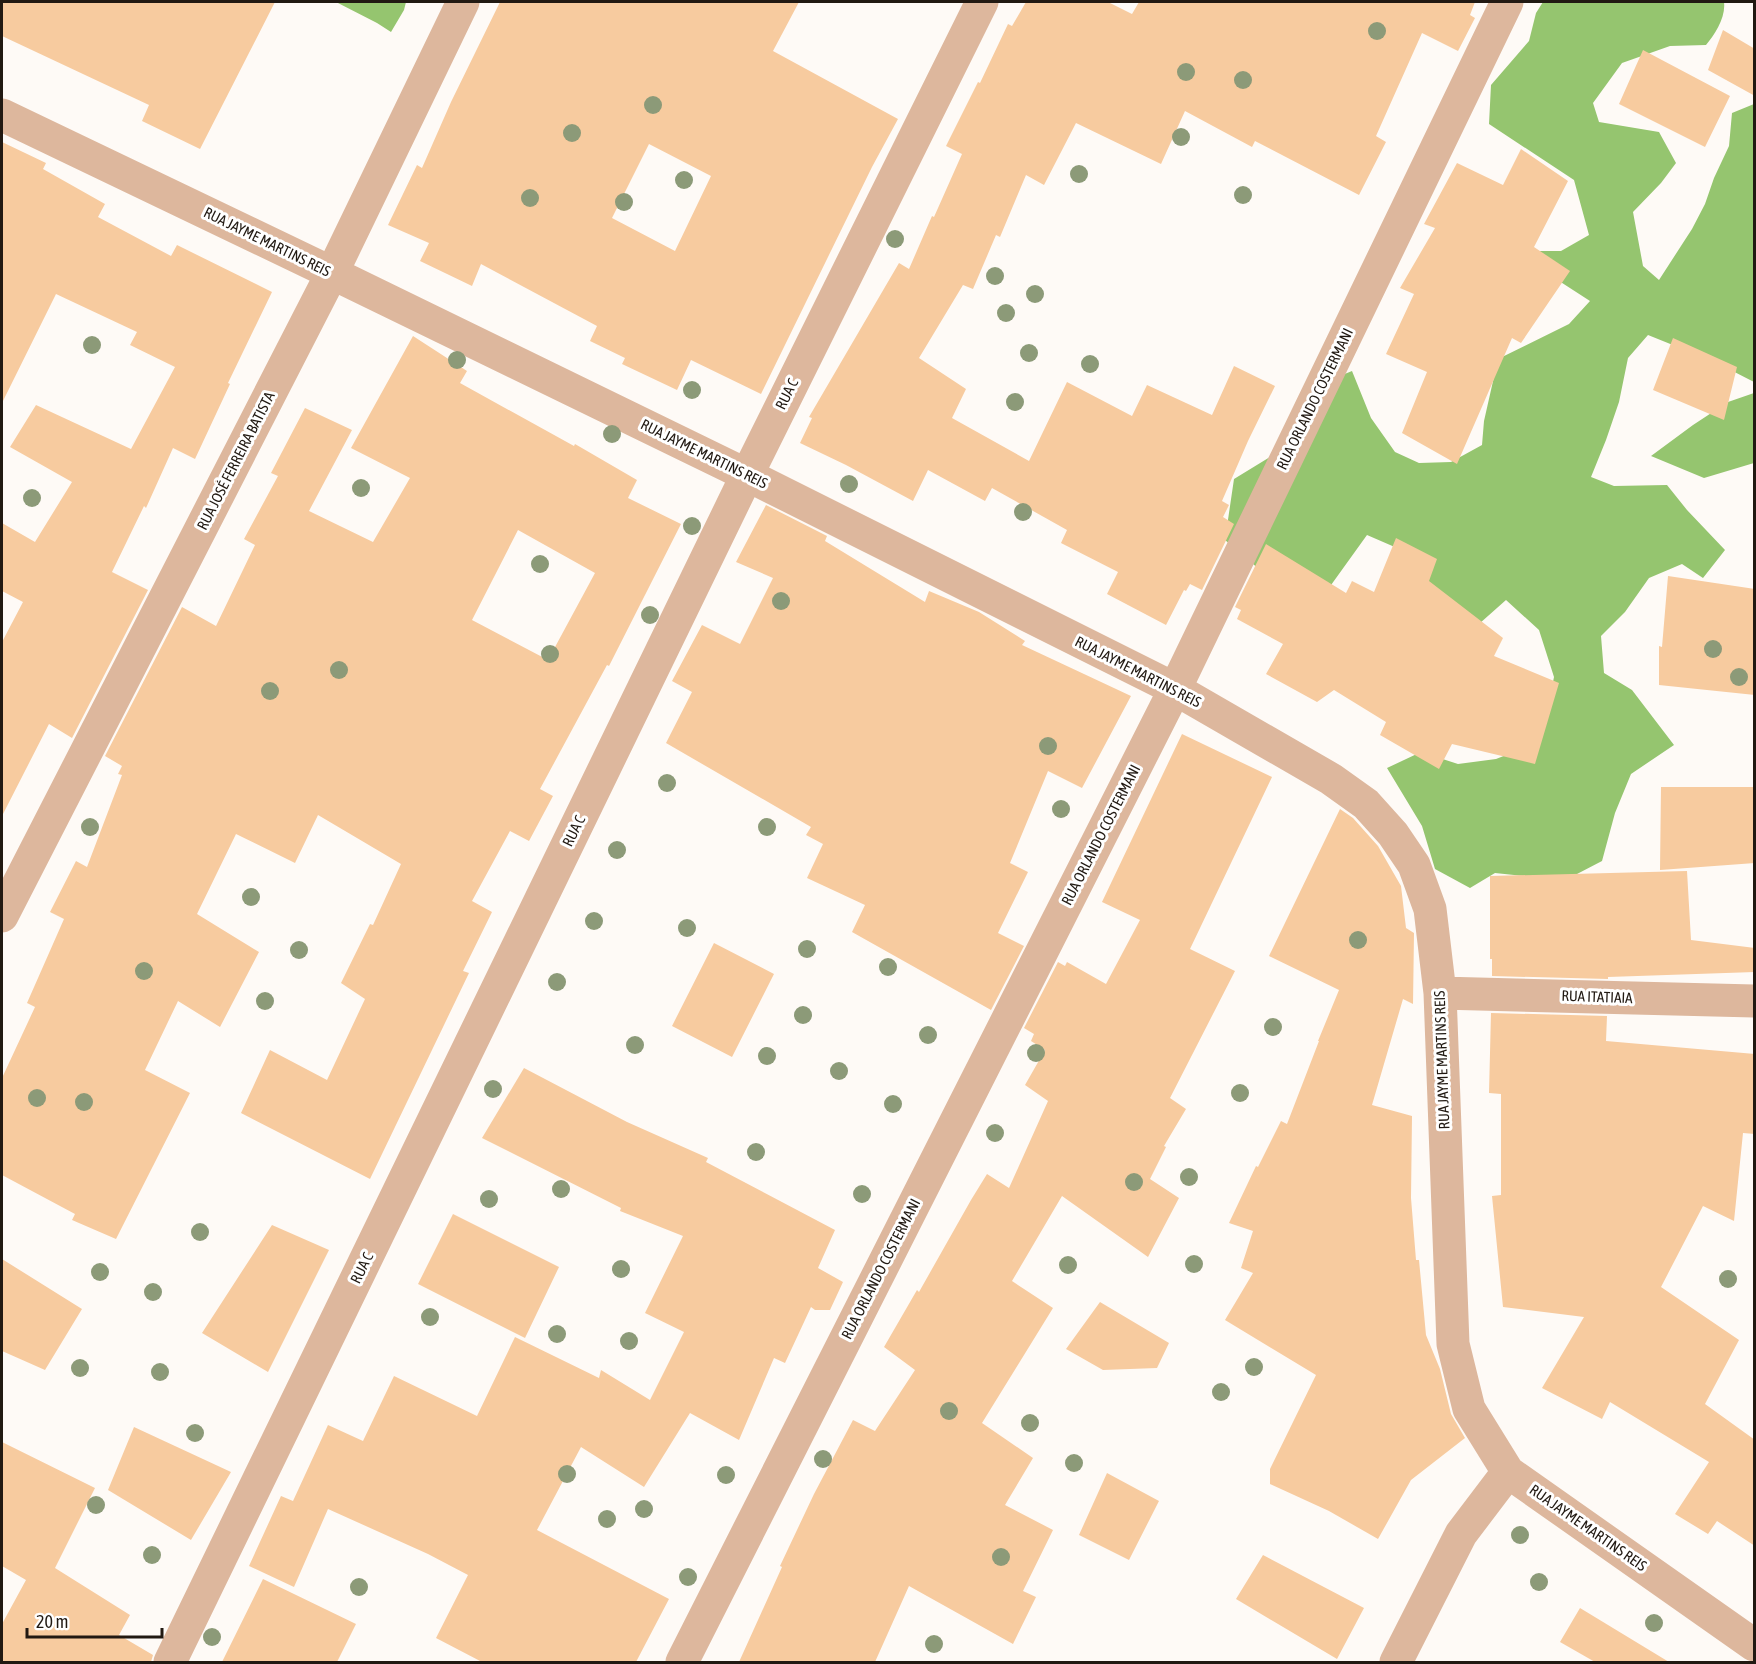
<svg xmlns="http://www.w3.org/2000/svg" width="1756" height="1664" viewBox="0 0 1756 1664" font-family="'Asap Condensed',sans-serif">
<rect width="100%" height="100%" fill="#fefaf6"/>
<path fill="#95c56f" d="M336,2H406L404,10L391,32L377,23Z
M1543,2H1724C1726,17 1715,34 1706,45L1670,46L1622,63L1593,103L1599,122L1659,132L1676,163L1661,183L1633,212L1643,266L1659,280L1692,229L1705,204L1714,178L1729,146L1732,113L1754,104V382L1715,362L1648,335L1628,358L1619,402L1606,440L1591,477L1614,486L1667,485L1687,510L1725,550L1703,578L1682,564L1649,578L1625,612L1601,636L1604,673L1632,690L1674,745L1631,774L1615,813L1602,861L1577,874L1542,878L1495,873L1470,888L1435,869L1422,826L1387,768L1421,752L1458,764L1496,759L1532,745L1545,721L1554,677L1539,630L1506,600L1435,663L1427,561L1367,535L1326,592L1273,581L1225,540L1234,479L1311,432L1308,389L1352,371L1371,418L1395,452L1419,463L1451,462L1482,445L1484,421L1498,359L1569,324L1590,301L1539,268L1533,251H1561L1589,235L1574,180L1489,124L1491,85L1529,41L1536,13Z
M1754,393V463L1704,478L1651,456L1693,425L1728,402Z"/>
<path fill="#f7cb9f" fill-rule="evenodd" d="M2,2H275L200,149L142,121L149,105L2,36Z
M500,2H799L773,51L898,119L872,167L761,394L691,360L677,390L622,364L625,358L590,341L597,326L481,264L472,286L420,261L429,243L388,225L417,165L422,168L451,102ZM649,144L711,176L675,251L612,218Z
M1026,2H1108L1132,14L1139,2H1475L1470,15L1475,18L1458,51L1422,33L1376,136L1386,142L1359,195L1255,141L1252,147L1185,111L1161,164L1076,123L1044,185L1026,175L1000,237L996,235L973,289L963,285L919,358L966,389L952,418L1029,461L1067,382L1132,416L1147,385L1212,415L1234,366L1275,386L1248,441L1222,501L1229,505L1223,517L1234,524L1202,590L1190,584L1186,591L1184,590L1166,625L1107,594L1118,572L1061,543L1067,530L992,488L985,501L928,470L913,501L846,465L800,443L812,418L809,417L899,263L909,269L932,216L934,217L962,154L946,146L978,82L980,83L1008,24L1012,26Z
M1723,30L1755,49V96L1708,70Z
M1643,50L1730,96L1705,147L1619,104Z
M2,142L46,163L43,169L105,204L98,217L171,256L177,245L272,292L228,383L230,384L195,459L173,448L146,508L144,506L112,572L148,590L72,738L49,724L2,816V642L23,602L2,591V523L35,542L72,482L10,447L36,405L131,449L175,367L130,345L137,332L56,294L2,403Z
M1521,149L1568,181L1534,247L1570,271L1521,343L1512,338L1457,464L1402,433L1427,372L1386,354L1414,294L1400,288L1435,228L1424,224L1457,163L1503,185Z
M413,336L467,371L460,383L574,446L575,444L637,480L628,498L681,524L609,666L607,665L540,789L553,796L529,841L510,831L472,901L492,912L463,971L469,973L370,1179L241,1113L270,1050L327,1080L365,999L341,983L370,924L373,925L401,864L318,815L295,863L236,834L197,914L259,952L220,1027L178,1001L145,1070L190,1093L116,1239L72,1220L75,1214L2,1175V1078L35,1007L27,1003L64,919L50,912L76,861L87,867L122,775L118,774L122,766L105,756L182,607L216,626L255,545L244,539L278,476L271,473L305,408L352,430L309,511L373,542L410,478L351,448ZM518,530L595,573L548,660L472,620Z
M1673,338L1737,367L1724,420L1653,390Z
M766,505L827,536L825,541L925,602L929,591L979,612L1025,641L1022,645L1131,696L1082,788L1048,771L1010,863L1028,872L998,933L1024,946L991,1010L852,932L865,905L807,878L823,844L806,835L811,827L666,743L692,692L672,681L702,625L740,644L773,578L736,562Z
M1396,538L1437,559L1429,581L1503,638L1494,656L1559,683L1535,764L1452,744L1439,769L1380,735L1386,722L1334,690L1317,702L1266,674L1283,644L1237,619L1241,610L1235,607L1266,544L1346,593L1352,581L1374,592Z
M1668,576L1755,589V695L1659,685V646L1662,647Z
M1182,734L1272,777L1190,949L1235,971L1170,1098L1186,1109L1164,1146L1166,1147L1150,1179L1179,1198L1148,1257L1062,1196L1012,1281L1053,1308L982,1423L1033,1458L1005,1505L1053,1530L1023,1591L1036,1597L1013,1644L909,1586L875,1662H739L782,1567L780,1566L814,1494L853,1420L875,1431L915,1370L884,1347L917,1290L919,1292L971,1200L987,1174L1009,1188L1048,1101L1025,1085L1045,1050L1031,1041L1034,1034L1024,1028L1058,962L1065,966L1067,962L1106,984L1140,920L1102,902Z
M1661,787H1755V863L1660,870Z
M1340,809L1353,818L1378,846L1401,886L1406,928L1414,933L1413,1004L1403,999L1372,1105L1412,1116L1411,1198L1416,1260H1419L1426,1335L1440,1369L1451,1414L1465,1438L1411,1480L1378,1539L1329,1511L1270,1484V1469L1316,1375L1225,1320L1253,1273L1241,1268L1253,1231L1229,1223L1256,1166L1258,1167L1281,1121L1287,1124L1319,1041H1318L1339,990L1269,956Z
M1687,871L1691,940L1755,948V972L1608,977V979L1492,976V959H1490V876Z
M714,943L774,974L732,1057L672,1026Z
M1491,1013L1607,1016L1606,1041L1755,1054V1134L1743,1133L1734,1221L1703,1206L1661,1287L1739,1340L1705,1404L1755,1440V1546L1717,1521L1708,1534L1675,1514L1709,1462L1610,1402L1602,1419L1542,1388L1584,1317L1503,1307L1492,1196L1501,1195V1094L1489,1093Z
M524,1068L627,1122L708,1158L706,1162L835,1230L818,1268L843,1282L830,1310H815L811,1307L785,1363L774,1358L739,1440L690,1413L644,1487L581,1447L537,1530L669,1599L636,1662H482L436,1638L468,1575L428,1554L328,1509L294,1587L249,1566L281,1496L293,1501L328,1425L363,1441L394,1376L477,1416L515,1337L599,1378L601,1370L650,1400L684,1332L645,1313L683,1236L620,1211L621,1208L482,1138Z
M453,1214L559,1267L525,1338L418,1284Z
M272,1225L329,1250L268,1372L202,1333Z
M2,1259L82,1309L45,1370L2,1351Z
M1100,1302L1169,1343L1157,1368L1103,1370L1066,1349Z
M134,1427L231,1472L191,1540L108,1490Z
M2,1442L95,1488L55,1568L130,1615L119,1635L153,1655L151,1662H2V1624L26,1580L2,1566Z
M1107,1473L1159,1501L1129,1560L1079,1535Z
M1263,1555L1364,1608L1337,1659L1236,1599Z
M263,1579L356,1624L337,1662H222Z
M1580,1608L1669,1662H1595L1560,1642Z"/>
<g fill="none" stroke-linecap="round" stroke-linejoin="round">
<path stroke="#ddb79d" stroke-width="33" d="M2,115L332,273L747,475L1175,689L1331,779L1366,804L1393,834L1414,865L1430,909L1440,993L1453,1344L1469,1409L1508,1472L1754,1645
M2,916L332,273L463,2
M1440,993L1754,1001
M170,1662L747,475L982,2
M682,1662L1175,689L1507,2
M1396,1662L1461,1534L1508,1472"/>
</g>
<g fill="#8c9a78">
<circle cx="1377" cy="31" r="9"/>
<circle cx="1186" cy="72" r="9"/>
<circle cx="1243" cy="80" r="9"/>
<circle cx="653" cy="105" r="9"/>
<circle cx="572" cy="133" r="9"/>
<circle cx="1181" cy="137" r="9"/>
<circle cx="1079" cy="174" r="9"/>
<circle cx="684" cy="180" r="9"/>
<circle cx="1243" cy="195" r="9"/>
<circle cx="530" cy="198" r="9"/>
<circle cx="624" cy="202" r="9"/>
<circle cx="895" cy="239" r="9"/>
<circle cx="995" cy="276" r="9"/>
<circle cx="1035" cy="294" r="9"/>
<circle cx="1006" cy="313" r="9"/>
<circle cx="92" cy="345" r="9"/>
<circle cx="1029" cy="353" r="9"/>
<circle cx="457" cy="360" r="9"/>
<circle cx="1090" cy="364" r="9"/>
<circle cx="692" cy="390" r="9"/>
<circle cx="1015" cy="402" r="9"/>
<circle cx="612" cy="434" r="9"/>
<circle cx="849" cy="484" r="9"/>
<circle cx="361" cy="488" r="9"/>
<circle cx="32" cy="498" r="9"/>
<circle cx="1023" cy="512" r="9"/>
<circle cx="692" cy="526" r="9"/>
<circle cx="540" cy="564" r="9"/>
<circle cx="781" cy="601" r="9"/>
<circle cx="650" cy="615" r="9"/>
<circle cx="1713" cy="649" r="9"/>
<circle cx="550" cy="654" r="9"/>
<circle cx="339" cy="670" r="9"/>
<circle cx="1739" cy="677" r="9"/>
<circle cx="270" cy="691" r="9"/>
<circle cx="1048" cy="746" r="9"/>
<circle cx="667" cy="783" r="9"/>
<circle cx="1061" cy="809" r="9"/>
<circle cx="90" cy="827" r="9"/>
<circle cx="767" cy="827" r="9"/>
<circle cx="617" cy="850" r="9"/>
<circle cx="251" cy="897" r="9"/>
<circle cx="594" cy="921" r="9"/>
<circle cx="687" cy="928" r="9"/>
<circle cx="1358" cy="940" r="9"/>
<circle cx="807" cy="949" r="9"/>
<circle cx="299" cy="950" r="9"/>
<circle cx="888" cy="967" r="9"/>
<circle cx="144" cy="971" r="9"/>
<circle cx="557" cy="982" r="9"/>
<circle cx="265" cy="1001" r="9"/>
<circle cx="803" cy="1015" r="9"/>
<circle cx="1273" cy="1027" r="9"/>
<circle cx="928" cy="1035" r="9"/>
<circle cx="635" cy="1045" r="9"/>
<circle cx="1036" cy="1053" r="9"/>
<circle cx="767" cy="1056" r="9"/>
<circle cx="839" cy="1071" r="9"/>
<circle cx="493" cy="1089" r="9"/>
<circle cx="1240" cy="1093" r="9"/>
<circle cx="37" cy="1098" r="9"/>
<circle cx="84" cy="1102" r="9"/>
<circle cx="893" cy="1104" r="9"/>
<circle cx="995" cy="1133" r="9"/>
<circle cx="756" cy="1152" r="9"/>
<circle cx="1189" cy="1177" r="9"/>
<circle cx="1134" cy="1182" r="9"/>
<circle cx="561" cy="1189" r="9"/>
<circle cx="862" cy="1194" r="9"/>
<circle cx="489" cy="1199" r="9"/>
<circle cx="200" cy="1232" r="9"/>
<circle cx="1194" cy="1264" r="9"/>
<circle cx="1068" cy="1265" r="9"/>
<circle cx="621" cy="1269" r="9"/>
<circle cx="100" cy="1272" r="9"/>
<circle cx="1728" cy="1279" r="9"/>
<circle cx="153" cy="1292" r="9"/>
<circle cx="430" cy="1317" r="9"/>
<circle cx="557" cy="1334" r="9"/>
<circle cx="629" cy="1341" r="9"/>
<circle cx="1254" cy="1367" r="9"/>
<circle cx="80" cy="1368" r="9"/>
<circle cx="160" cy="1372" r="9"/>
<circle cx="1221" cy="1392" r="9"/>
<circle cx="949" cy="1411" r="9"/>
<circle cx="1030" cy="1423" r="9"/>
<circle cx="195" cy="1433" r="9"/>
<circle cx="823" cy="1459" r="9"/>
<circle cx="1074" cy="1463" r="9"/>
<circle cx="567" cy="1474" r="9"/>
<circle cx="726" cy="1475" r="9"/>
<circle cx="96" cy="1505" r="9"/>
<circle cx="644" cy="1509" r="9"/>
<circle cx="607" cy="1519" r="9"/>
<circle cx="1520" cy="1535" r="9"/>
<circle cx="152" cy="1555" r="9"/>
<circle cx="1001" cy="1557" r="9"/>
<circle cx="688" cy="1577" r="9"/>
<circle cx="1539" cy="1582" r="9"/>
<circle cx="359" cy="1587" r="9"/>
<circle cx="1654" cy="1623" r="9"/>
<circle cx="212" cy="1637" r="9"/>
<circle cx="934" cy="1644" r="9"/>
</g>
<g text-anchor="middle" stroke-width="6" stroke-linejoin="round" paint-order="stroke">
<g font-size="15" fill="#211912" stroke="#fff">
<text transform="translate(267 242) rotate(26)" y="5">RUA JAYME MARTINS REIS</text>
<text transform="translate(787 394) rotate(-64)" y="5">RUA C</text>
<text transform="translate(1315 399) rotate(-64)" y="5">RUA ORLANDO COSTERMANI</text>
<text transform="translate(704 454) rotate(26)" y="5">RUA JAYME MARTINS REIS</text>
<text transform="translate(236 461) rotate(-63)" y="5">RUA JOSÉ FERREIRA BATISTA</text>
<text transform="translate(1138 672) rotate(27)" y="5">RUA JAYME MARTINS REIS</text>
<text transform="translate(574 831) rotate(-64)" y="5">RUA C</text>
<text transform="translate(1101 835) rotate(-63)" y="5">RUA ORLANDO COSTERMANI</text>
<text transform="translate(1597 997) rotate(2)" y="5">RUA ITATIAIA</text>
<text transform="translate(1442 1060) rotate(-92)" y="5">RUA JAYME MARTINS REIS</text>
<text transform="translate(362 1268) rotate(-64)" y="5">RUA C</text>
<text transform="translate(881 1269) rotate(-63)" y="5">RUA ORLANDO COSTERMANI</text>
<text transform="translate(1588 1528) rotate(35)" y="5">RUA JAYME MARTINS REIS</text>
</g>
</g>
<rect width="1756" height="1664" fill="none" stroke="#211912" stroke-width="6"/>
<path d="M27 1628v9h135v-9" fill="none" stroke="#211912" stroke-width="3"/>
<text x="36" y="1628" font-size="18" fill="#211912" stroke="#ffffff" stroke-width="4.5" paint-order="stroke">20 m</text>
</svg>
